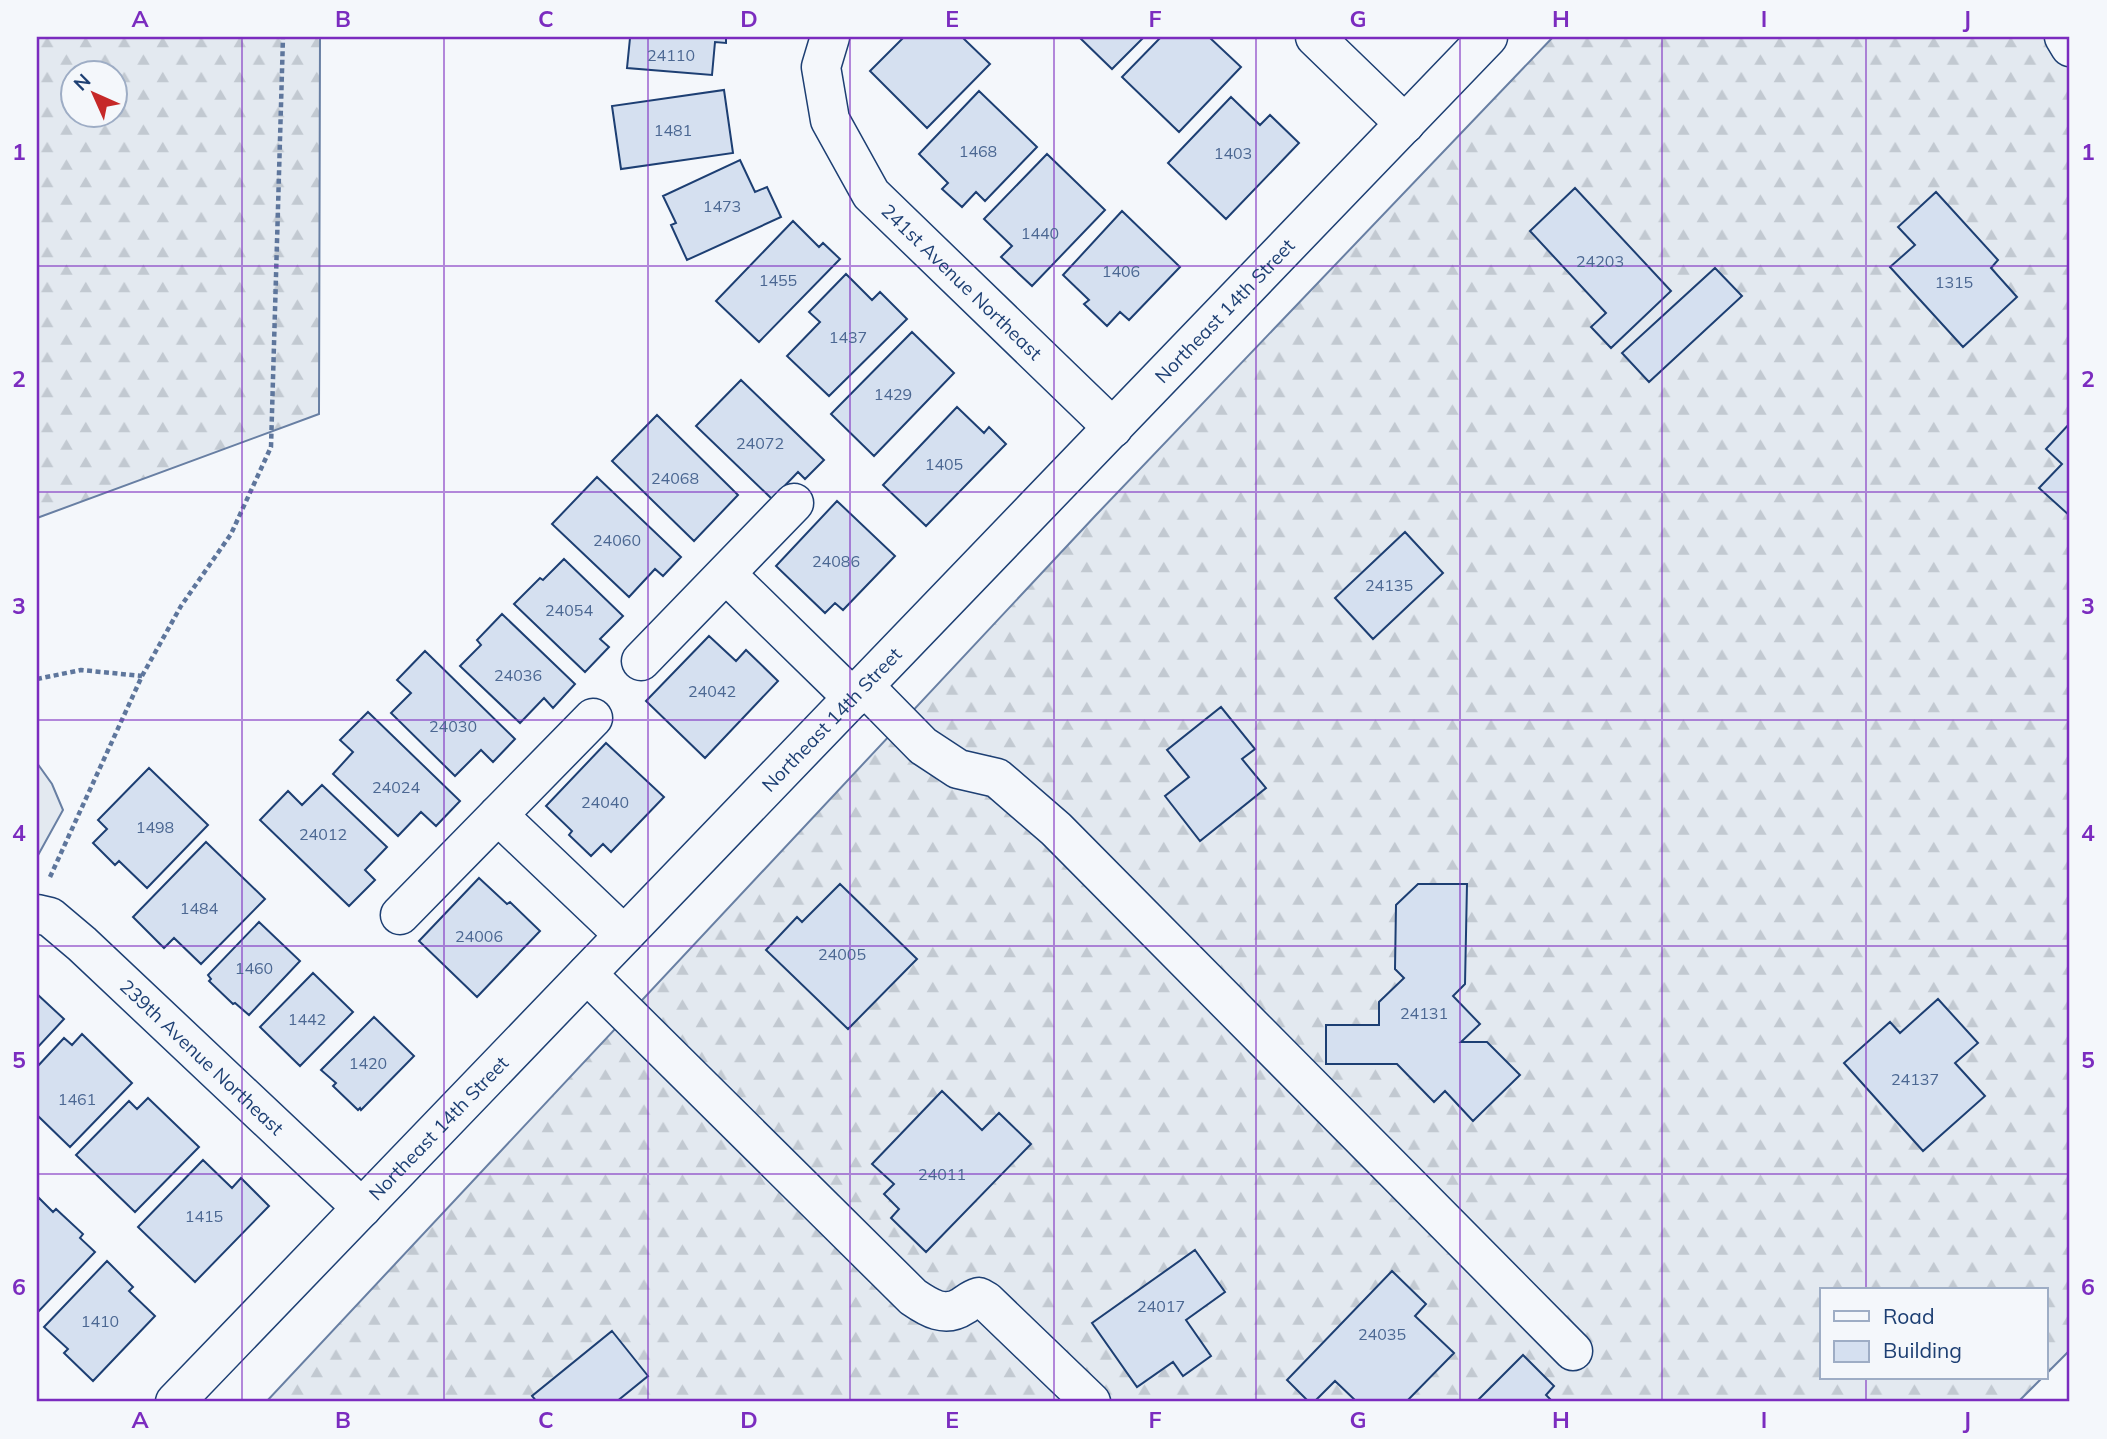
<svg xmlns="http://www.w3.org/2000/svg" width="2107" height="1439" viewBox="0 0 2107 1439" font-family="Mulish,sans-serif">
<defs>
<pattern id="forest-firs" width="22" height="20" patternUnits="userSpaceOnUse" patternTransform="scale(1.75)"><rect width="22" height="20" fill="#e3e9f0"/><path d="M5 1l3.5 6h-7zM16 11l3.5 6h-7z" fill="#c2c9d1"/></pattern>
</defs>
<rect width="100%" height="100%" fill="#f4f7fb"/>
<path fill="#e3e9f0" stroke="#687fa3" stroke-width="2" d="M37,763L52,784L63,810L37,857Z"/>
<path fill="url(#forest-firs)" stroke="#687fa3" stroke-width="2" fill-rule="evenodd" d="M37,37H320L319,414L37,518ZM74,74H116V116H74Z
M1553,37H2070V1350L2046,1374V1290H1822V1378H2042L2018,1402H266L1096,515Z"/>
<path fill="#d5e0f0" stroke="#1d3f73" stroke-width="2" d="M624,37H726V43L715,42L712,75L627,68L630,38Z
M904,37H962L990,64L927,128L870,71Z
M1079,37H1144L1112,69Z
M1161,37H1209L1241,67L1179,132L1122,77Z
M724,90L733,153L621,169L612,106Z
M979,91L1037,147L985,201L976,192L962,207L942,189L948,183L919,154Z
M1231,97L1260,125L1270,115L1299,143L1226,219L1168,163Z
M1047,154L1105,210L1032,286L1001,257L1012,246L984,219Z
M740,160L755,192L767,187L781,217L687,260L671,225L676,223L663,196Z
M1575,188L1671,291L1611,348L1591,327L1606,313L1530,231Z
M1936,192L1998,260L1991,268L2017,297L1963,347L1890,267L1915,245L1898,227Z
M1122,211L1180,267L1129,320L1120,312L1107,326L1084,304L1089,300L1063,275Z
M793,221L819,247L823,243L840,259L759,342L716,301Z
M1715,268L1742,296L1649,382L1622,353Z
M846,274L872,300L880,292L907,319L829,396L787,356L820,322L809,312Z
M912,332L954,373L874,456L831,414Z
M741,380L824,460L805,479L798,472L772,499L696,426Z
M957,407L984,433L989,427L1006,444L926,526L883,485Z
M657,415L738,495L694,541L612,461Z
M2070,423V516L2039,488L2062,464L2046,449Z
M597,477L681,557L663,576L655,569L629,597L552,524Z
M837,501L895,556L843,610L835,603L825,613L776,566Z
M1405,532L1443,573L1373,639L1335,598Z
M564,559L623,616L600,639L609,647L585,672L514,604L540,578L543,580Z
M502,614L575,684L553,708L544,698L520,723L460,666L481,645L477,640Z
M709,636L736,661L746,650L778,681L705,758L646,701Z
M425,651L515,739L493,762L481,750L455,776L391,713L411,693L397,680Z
M1221,707L1255,749L1242,759L1266,788L1200,841L1165,796L1189,777L1167,750Z
M368,712L460,801L436,826L421,812L398,836L333,774L353,752L340,740Z
M606,743L664,797L611,852L603,844L591,856L569,835L572,831L546,806Z
M149,768L208,825L147,888L119,861L115,865L93,843L107,829L98,820Z
M322,785L387,847L365,870L375,880L349,906L260,820L288,791L302,805Z
M206,842L265,899L201,964L174,938L164,948L133,917Z
M479,878L507,904L510,902L540,931L477,997L419,941Z
M840,884L917,959L848,1029L766,950L797,917L802,922Z
M1418,884H1467L1465,984L1453,996L1480,1024L1461,1042H1487L1520,1075L1473,1121L1445,1091L1434,1102L1397,1064H1326V1025H1379V1002L1404,978L1395,969L1396,905Z
M259,922L300,961L249,1015L235,1003L233,1004L209,981L211,979L208,975Z
M313,973L353,1012L300,1066L260,1027Z
M37,994L64,1019L37,1048Z
M1938,999L1978,1043L1955,1063L1985,1096L1923,1151L1844,1063L1890,1022L1900,1033Z
M374,1017L414,1056L361,1110L360,1108L358,1110L333,1086L336,1083L321,1070Z
M82,1034L132,1083L70,1147L37,1115V1067L64,1038L72,1045Z
M942,1091L982,1130L999,1113L1031,1144L926,1252L891,1218L899,1209L884,1194L894,1184L872,1164Z
M148,1098L199,1147L135,1212L76,1155L129,1101L137,1109Z
M203,1160L232,1188L241,1178L269,1206L195,1282L138,1227Z
M38,1197L53,1212L56,1209L83,1234L80,1238L95,1252L37,1313Z
M1195,1250L1225,1292L1186,1320L1211,1356L1183,1376L1173,1362L1137,1387L1092,1323Z
M107,1261L133,1287L129,1291L155,1316L93,1381L64,1353L68,1349L44,1327Z
M1392,1271L1426,1304L1415,1316L1454,1353L1406,1402H1357L1335,1381L1314,1402H1309L1287,1380Z
M612,1331L648,1376L616,1402H537L532,1396Z
M1523,1355L1554,1386L1546,1395L1553,1402H1476Z"/>
<g fill="none" stroke-linecap="round" stroke-linejoin="round">
<defs>
<g id="minor">
<path id="s1" d="M830,37L821,67L830,120L871,194L1113,428"/>
<path d="M1315,37L1405,124"/>
<path d="M2064,37L2070,47"/>
<path d="M726,574L853,698"/>
<path d="M641,661L794,503"/>
<path d="M864,686L923,746L958,769L997,778L1056,829L1573,1351"/>
<path d="M498,815L624,935"/>
<path id="s2" d="M37,914L50,917L82,944L362,1208"/>
<path d="M400,915L593,718"/>
<path d="M587,974L913,1297C929,1308 945,1318 963,1306C969,1302 972,1299 979,1297L986,1301L1091,1402"/>
<path id="s3" d="M175,1402L1488,37"/>
</g>
</defs>
<use href="#minor" stroke="#1d3f73" stroke-width="41"/>
<path stroke="#5e769c" stroke-width="4.5" stroke-dasharray="5 3.5" stroke-linecap="butt" d="M37,679L81,670L142,676
M50,877L142,676L181,606L231,534L271,447L283,37"/>
<use href="#minor" stroke="#f4f7fb" stroke-width="38"/>
</g>
<path fill="none" stroke="#7b2cbf" stroke-width="2" stroke-opacity="0.55" d="M242,37V1402M444,37V1402M648,37V1402M850,37V1402M1054,37V1402M1256,37V1402M1460,37V1402M1662,37V1402M1866,37V1290M37,266H2070M37,492H2070M37,720H2070M37,946H2070M37,1174H2070M1866,1378V1402"/>
<g text-anchor="middle" stroke-width="5" stroke-linejoin="round" paint-order="stroke">
<g font-size="16" fill="#4b6792">
<text x="671" y="61">24110</text>
<text x="673" y="136">1481</text>
<text x="978" y="157">1468</text>
<text x="1233" y="159">1403</text>
<text x="722" y="212">1473</text>
<text x="1040" y="239">1440</text>
<text x="1600" y="267">24203</text>
<text x="1121" y="277">1406</text>
<text x="778" y="286">1455</text>
<text x="1954" y="288">1315</text>
<text x="848" y="343">1437</text>
<text x="893" y="400">1429</text>
<text x="760" y="449">24072</text>
<text x="944" y="470">1405</text>
<text x="675" y="484">24068</text>
<text x="617" y="546">24060</text>
<text x="836" y="567">24086</text>
<text x="1389" y="591">24135</text>
<text x="569" y="616">24054</text>
<text x="518" y="681">24036</text>
<text x="712" y="697">24042</text>
<text x="453" y="732">24030</text>
<text x="396" y="793">24024</text>
<text x="605" y="808">24040</text>
<text x="155" y="833">1498</text>
<text x="323" y="840">24012</text>
<text x="199" y="914">1484</text>
<text x="479" y="942">24006</text>
<text x="842" y="960">24005</text>
<text x="254" y="974">1460</text>
<text x="1424" y="1019">24131</text>
<text x="307" y="1025">1442</text>
<text x="368" y="1069">1420</text>
<text x="1915" y="1085">24137</text>
<text x="77" y="1105">1461</text>
<text x="942" y="1180">24011</text>
<text x="204" y="1222">1415</text>
<text x="1161" y="1312">24017</text>
<text x="100" y="1327">1410</text>
<text x="1382" y="1340">24035</text>
</g>
<g font-size="19" fill="#1d3f73" stroke="#f4f7fb">
<text dy="7" stroke="none"><textPath href="#s1" startOffset="296">241st Avenue Northeast</textPath></text>
<text dy="7" stroke="none"><textPath href="#s3" startOffset="1514">Northeast 14th Street</textPath></text>
<text dy="7" stroke="none"><textPath href="#s3" startOffset="947">Northeast 14th Street</textPath></text>
<text dy="7" stroke="none"><textPath href="#s2" startOffset="220">239th Avenue Northeast</textPath></text>
<text dy="7" stroke="none"><textPath href="#s3" startOffset="380">Northeast 14th Street</textPath></text>
</g>
</g>
<rect width="2107" height="1439" fill="none" stroke="#f4f7fb" stroke-width="77"/>
<rect x="1820" y="1288" width="228" height="91" fill="#f4f7fb" stroke="#9eadc5" stroke-width="2"/>
<rect x="1834" y="1311" width="35" height="10" fill="#f4f7fb" stroke="#9eadc5" stroke-width="2"/>
<text x="1883" y="1324" font-size="21" fill="#1d3f73">Road</text>
<rect x="1834" y="1341" width="35" height="21" fill="#d5e0f0" stroke="#9eadc5" stroke-width="2"/>
<text x="1883" y="1358" font-size="21" fill="#1d3f73">Building</text>
<g transform="translate(94 94) rotate(315)"><circle r="33" fill="#f4f7fb" stroke="#9eadc5" stroke-width="2"/>
<path d="M0-5L12 26L0 18L-12 26Z" fill="#c62828"/>
<text y="-10" font-size="19" font-weight="bold" text-anchor="middle" fill="#1d3f73">N</text>
</g>
<rect x="38" y="38" width="2030" height="1362" fill="none" stroke="#7b2cbf" stroke-width="2.5"/>
<g font-size="23" text-anchor="middle" font-weight="bold" fill="#7b2cbf">
<text x="140" y="27">A</text>
<text x="343" y="27">B</text>
<text x="546" y="27">C</text>
<text x="749" y="27">D</text>
<text x="952" y="27">E</text>
<text x="1155" y="27">F</text>
<text x="1358" y="27">G</text>
<text x="1561" y="27">H</text>
<text x="1764" y="27">I</text>
<text x="1967" y="27">J</text>
<text x="19" y="160">1</text>
<text x="2088" y="160">1</text>
<text x="19" y="387">2</text>
<text x="2088" y="387">2</text>
<text x="19" y="614">3</text>
<text x="2088" y="614">3</text>
<text x="19" y="841">4</text>
<text x="2088" y="841">4</text>
<text x="19" y="1068">5</text>
<text x="2088" y="1068">5</text>
<text x="19" y="1295">6</text>
<text x="2088" y="1295">6</text>
<text x="140" y="1428">A</text>
<text x="343" y="1428">B</text>
<text x="546" y="1428">C</text>
<text x="749" y="1428">D</text>
<text x="952" y="1428">E</text>
<text x="1155" y="1428">F</text>
<text x="1358" y="1428">G</text>
<text x="1561" y="1428">H</text>
<text x="1764" y="1428">I</text>
<text x="1967" y="1428">J</text>
</g>
</svg>
